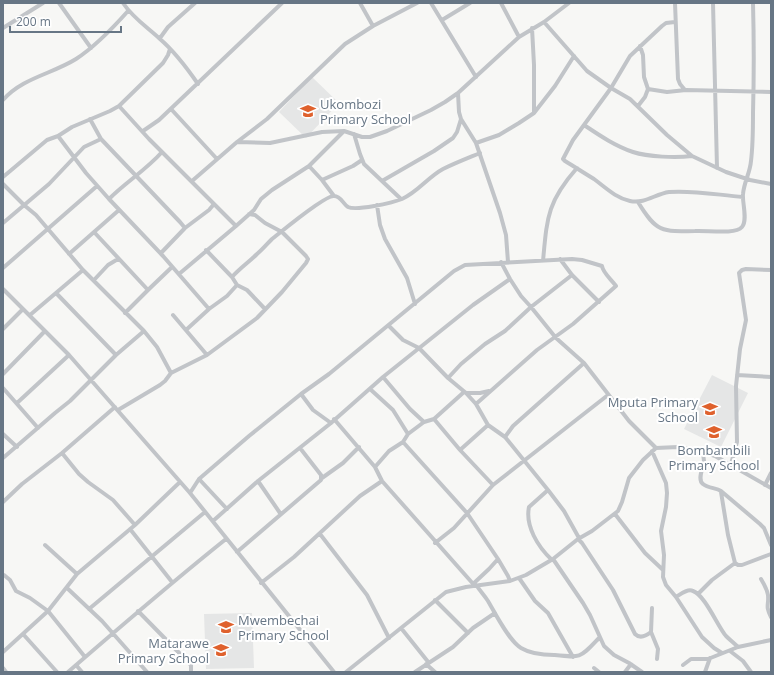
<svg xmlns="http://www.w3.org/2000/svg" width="774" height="675" viewBox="0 0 774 675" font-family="'Open Sans',sans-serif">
<rect width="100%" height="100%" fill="#f7f7f5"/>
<path fill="#e5e6e6" d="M312,77L339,103L306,138L279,112Z
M712,375L748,393L721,447L684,429Z
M252,613L254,668L206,669L204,614Z"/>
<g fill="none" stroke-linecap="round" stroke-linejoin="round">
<path stroke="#c1c4c8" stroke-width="4" d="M59,3L91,48
M123,3C133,18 147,27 160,39C175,52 187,68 198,84
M360,3L373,26
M431,3L476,77
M501,3L519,37
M675,3L678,79L680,84L685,90
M713,3L717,168
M442,20L470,3
M544,22L587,71L611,88L630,99L667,135L692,156L726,172L750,180L771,184
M675,22L666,23L662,26L630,56L611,88L573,140L563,159L565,161C575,167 584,173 594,179C606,188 616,198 630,201C645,204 655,194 669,192C693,190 718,195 743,197
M3,28L43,3
M532,28L534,65V112
M160,38L168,27L195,3
M648,89L667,92L686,90L771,92
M458,93L459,112L461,119L476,143L500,213L506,235L508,262
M3,100C22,78 52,74 76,59C96,46 112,29 128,11
M119,106L149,139L236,226
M638,106L645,97L648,89L644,77L643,55L640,46
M171,109L217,159
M90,119L101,139L180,222L185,228
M584,125C599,135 615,146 633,152C648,157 676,158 692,156
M143,131L159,120L282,3
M354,134L360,154L364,164L401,199
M58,136L86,173L109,199L163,256L209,309
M237,142L270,143L322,132L344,131L362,137H370L387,131L431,110L445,102L458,93L519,37L544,22L569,3
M476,143L499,135L519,123L534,113L555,86L574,56
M309,166L322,180L334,196
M3,177L47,140L58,136L72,127L110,111L119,106L163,63L168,55L170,49
M322,180L353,166L362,160
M192,181L237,142L267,119L345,44L373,26L417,3
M382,181L434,151L453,138L457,132L461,119
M3,184L24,205L36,215L83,270L144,331L157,347L171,373
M109,199C126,182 146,170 162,152
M638,202C656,232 662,232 695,231C706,230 735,235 742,227C748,220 742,202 743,194C744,182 750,173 751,161C753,145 753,129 753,113C754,76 754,40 753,3
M377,205L380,225L385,239L407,278L415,304
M3,223L49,184L84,147L101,139
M94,232L148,290
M206,250L232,277
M161,253L185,228L209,210L214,204
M69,254L119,210
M560,259L572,275L599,302
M543,261C547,218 547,202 577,168
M501,262L510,279L521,296L531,307L556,338L584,363L629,421L656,448
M3,268L97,186
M179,274L236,226L254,210L261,199L272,190L309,166L344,131
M94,280L108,265L118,259
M3,289L69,355L190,493L334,672
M56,293L116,355
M265,309L247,290L237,285L232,277C240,268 249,262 257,254C262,250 267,244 272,239C281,232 325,195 334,196C341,196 343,204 348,207C356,211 392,203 402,199C418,192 428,177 443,169C455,163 468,158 480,153
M125,313L148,290L172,267
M30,315L83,270
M173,315L207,355
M389,326L403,340L419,348L448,378L466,393L476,404L488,425L505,437L548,490L564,511L579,538
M3,329L23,309
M186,330L209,309L227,296L237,285
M3,374L45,331
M737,375L771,377
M383,377L410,409L424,422
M448,378L461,364L485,344L505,331L531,307L572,275
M3,388L38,428
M370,389L393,410L408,434
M466,393H480L489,391
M301,394L313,410L331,423
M17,403L69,355
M118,410L160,385L165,381L171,373L207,355L257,318L282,292L306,263L308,259L306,256L282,232L265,223L255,215L249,214
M334,419L375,467L382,481L475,586
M434,419L460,450L493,485
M3,434L17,447
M505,437L513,426L584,363
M403,442L467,513L498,559L508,576L510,581
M460,450L488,425
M652,451L666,483L667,493L666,507L661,531L664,555L663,577L666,585L676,597L702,637L714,648L722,653
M703,452C703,455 704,459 704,462C703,468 697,480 703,484C708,488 716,488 721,491L760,524L764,528L771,545
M62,453L79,474L88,482L113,500L135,525
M3,458L55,413L70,401L116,355L144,331
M731,464L737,442L736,386L740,349L746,320L739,273L742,270L746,269L771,270
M375,467L389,451L403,442L408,434L424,422L434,419L464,392
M322,478L343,463L359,447
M199,479L227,509
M258,481L280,513
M765,485L771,473
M548,490L529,507C525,526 538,547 552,560
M721,492L728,535L735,563L738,565H742L771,554
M190,493L199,479L249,436L301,394L329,374L454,271L465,265L572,259L582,260L602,266C603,273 611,279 616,286L573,324L537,350L476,404
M3,502L22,484L62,453L115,407
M615,514L645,553L662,569
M213,521L258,481L331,423L383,377L473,305L510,279
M130,529L172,582
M320,534L367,595L389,638
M578,539L582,543L613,590L635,634C640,639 646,636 651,632
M435,543L454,528L493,485L608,395
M45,545L77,574
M237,552L321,480V475L300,448
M553,559L583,603L590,615L604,646L614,655L629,663L642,672
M4,575L10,580L16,591L30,598L48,611L85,657
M519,578L535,601L548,613L573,657
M761,579C764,584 767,589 768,595C769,606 765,605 771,617
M261,583L294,557L360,496L382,481
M473,584L489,569L498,559
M477,586C480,591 484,595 488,601C495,613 509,641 521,648C531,654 544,655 554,655C582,658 580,658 599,638
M67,588L102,621L147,672
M698,594L712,580L735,563
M676,597C681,594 688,588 693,591C705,595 718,627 726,636C730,640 734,643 738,647
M435,600L468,633
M652,608L651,632L658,649L657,659
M89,609L205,512
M138,611L191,665V672
M401,628L429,663
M23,634L57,672
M730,651L743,661L751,672
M3,652L48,611L77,574L135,525L180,482
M426,664L435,672
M76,665L82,672
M683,665L691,659H708L738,647L771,640
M3,668L6,672
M594,668L599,672
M68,672C120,627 172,582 226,539
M346,672L446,592L466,587L510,581L526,575L553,559L578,539L592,531L618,511L622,502L629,478L643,460L656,448L678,447L703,452L715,456L771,488
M415,672L453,647L473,628L495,613
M625,672L631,664
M705,672L710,658"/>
</g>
<defs>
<symbol id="school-bare" viewBox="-9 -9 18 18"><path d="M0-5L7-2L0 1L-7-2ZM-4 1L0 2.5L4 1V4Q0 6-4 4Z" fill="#df612d" stroke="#fff" stroke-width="2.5" paint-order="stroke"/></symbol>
</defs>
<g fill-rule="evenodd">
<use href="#school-bare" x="297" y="100" width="22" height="22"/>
<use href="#school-bare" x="699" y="398" width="22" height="22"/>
<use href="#school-bare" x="703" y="421" width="22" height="22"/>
<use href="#school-bare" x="215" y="616" width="22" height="22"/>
<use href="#school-bare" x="210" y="639" width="22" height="22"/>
</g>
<g text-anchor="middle" stroke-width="4" stroke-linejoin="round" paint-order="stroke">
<g font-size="13" fill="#677685" stroke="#fff" text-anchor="start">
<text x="320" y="109">Ukombozi<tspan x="320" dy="15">Primary School</tspan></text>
<text x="698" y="407" text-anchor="end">Mputa Primary<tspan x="698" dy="15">School</tspan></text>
<text x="714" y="455" text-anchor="middle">Bombambili<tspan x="714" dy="15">Primary School</tspan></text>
<text x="238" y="625">Mwembechai<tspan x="238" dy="15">Primary School</tspan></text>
<text x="209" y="648" text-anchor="end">Matarawe<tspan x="209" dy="15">Primary School</tspan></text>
</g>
</g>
<rect width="774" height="675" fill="none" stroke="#677685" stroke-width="8"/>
<path d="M10 26v6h111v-6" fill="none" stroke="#677685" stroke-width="2"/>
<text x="16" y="26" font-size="12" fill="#677685" stroke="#ffffff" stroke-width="3" paint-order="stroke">200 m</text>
</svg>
